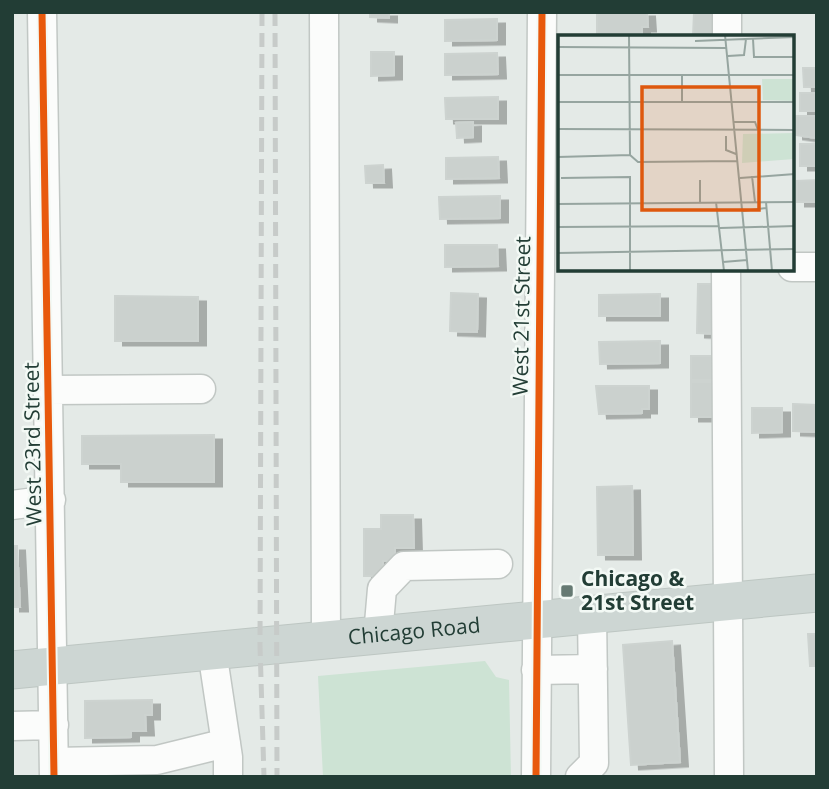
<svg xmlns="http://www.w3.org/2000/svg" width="829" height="789" viewBox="0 0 829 789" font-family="'Open Sans',sans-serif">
<defs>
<filter id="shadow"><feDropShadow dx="8" dy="4.5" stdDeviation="0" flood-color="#0004"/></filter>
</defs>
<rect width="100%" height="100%" fill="#e4eae7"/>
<path fill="#cde3d4" d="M485,661L496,677L509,680L511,777H323L318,676Z"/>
<path fill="#cbd1ce" stroke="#cdd3d0" stroke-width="2" filter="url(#shadow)" d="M370,12H389V18L370,17Z
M597,12H647L648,27H642V37H597Z
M694,12L716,13L715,37H693Z
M497,19V40L445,41V20Z
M371,52H394V75L371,76Z
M497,53L498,74L445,75V54Z
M803,68H817V87H804Z
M800,93H817V111H800Z
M498,97V119H446L445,98Z
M795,116H817V138L795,135Z
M473,122V137L457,138L456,123Z
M800,144H817V166H800Z
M498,157L499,178L446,179V158Z
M383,165L384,183H366L365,166Z
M817,180V202H797V181Z
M500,196V218L440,219L439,197Z
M445,245H497L498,266L445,267Z
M698,284H720L719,334L697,333Z
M451,293L478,294L477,332L450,331Z
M660,294V316H599V295Z
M115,296L198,297V341H115Z
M660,341V363L600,364L599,342Z
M691,356H717V380H691Z
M691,382H717V417H691Z
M596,386H649V409H642V413L599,414Z
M793,404L817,405V432L793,431Z
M752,408H782V432L752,433Z
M214,435V482H121V464H82V436Z
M632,486L633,555H598L597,487Z
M381,515H413L414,548H395V561H383V576H364V529H381Z
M12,546H17L20,607H12Z
M808,634H817V666H810Z
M672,641L680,762L631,765L623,645Z
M152,700V715H145L146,731H131V737L85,738V701Z"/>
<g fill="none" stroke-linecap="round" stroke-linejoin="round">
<defs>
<path id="minor" d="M42,12L54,777
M324,12L326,640
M727,37V12
M792,267H817
M726,270L729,777
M49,390L201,389
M12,505L51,500
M378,635L382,589L404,566L498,564
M212,651L228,757V777
M536,670L593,669
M12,726L54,725
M54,762L157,760L226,743
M536,777L542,12
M580,777L594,763L592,614"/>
<g id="major">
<path id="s1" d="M12,670L817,593"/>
</g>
</defs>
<use href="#minor" stroke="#c1c7c4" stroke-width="31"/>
<use href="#major" stroke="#bdc6c2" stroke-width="39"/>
<use href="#minor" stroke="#fbfcfb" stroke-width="28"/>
<use href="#major" stroke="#cdd6d3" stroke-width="37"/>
<path stroke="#c7cbc9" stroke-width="5" stroke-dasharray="14 7" stroke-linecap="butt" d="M262,12L260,646L264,777
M275,12L277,777"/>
<defs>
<path id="cycleway" d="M42,12L54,777
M536,777L542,12"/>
</defs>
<use href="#cycleway" stroke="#f3f9f5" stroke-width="11"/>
<use href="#cycleway" stroke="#e8590c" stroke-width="7"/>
</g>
<rect fill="#667a73" stroke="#f3f9f5" stroke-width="2.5" x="560" y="584" width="14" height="14" rx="3.5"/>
<g text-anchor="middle" stroke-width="5" stroke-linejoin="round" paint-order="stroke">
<g font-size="21" fill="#223d35" stroke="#f3f9f5">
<text transform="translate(522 316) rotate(-89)" y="7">West 21st Street</text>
<text transform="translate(33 444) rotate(-91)" y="7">West 23rd Street</text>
<text dy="7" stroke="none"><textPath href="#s1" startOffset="404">Chicago Road</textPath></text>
</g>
<g font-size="21" font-weight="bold" fill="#223d35" stroke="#f3f9f5" text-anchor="start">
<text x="581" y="586">Chicago &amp;<tspan x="581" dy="24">21st Street</tspan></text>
</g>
</g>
<g transform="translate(558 35)">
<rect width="236" height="236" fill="#e4eae7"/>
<path d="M236,44V66L205,65L204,44ZM236,98V124L184,128L185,99Z" fill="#cde3d4"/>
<path fill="none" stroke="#96a5a0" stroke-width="2" d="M71,0L72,120M167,0L190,236M195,4L196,22H237M137,6L237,2M0,12L168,13M170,21L186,20L188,4M0,40H237M124,40V67M0,67H237M176,87H197L200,95M0,94L237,95M168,101V115L178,119M0,122L72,120L80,127L179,126M194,141L197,167M3,143L72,142V236M182,143L237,139M142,145V167M158,167L166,236M208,167L214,236M0,169L237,167M185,176L208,173M0,192L161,191M162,193L237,191M0,218L237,214M165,227L189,225"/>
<path fill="#de580e" fill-opacity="0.15" stroke="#de580e" stroke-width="3.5" d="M84,52H201V175H84Z"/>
<rect width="236" height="236" fill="none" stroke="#223d35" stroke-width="3.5"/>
</g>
<rect width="829" height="789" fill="none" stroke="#223d35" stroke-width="28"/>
</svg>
